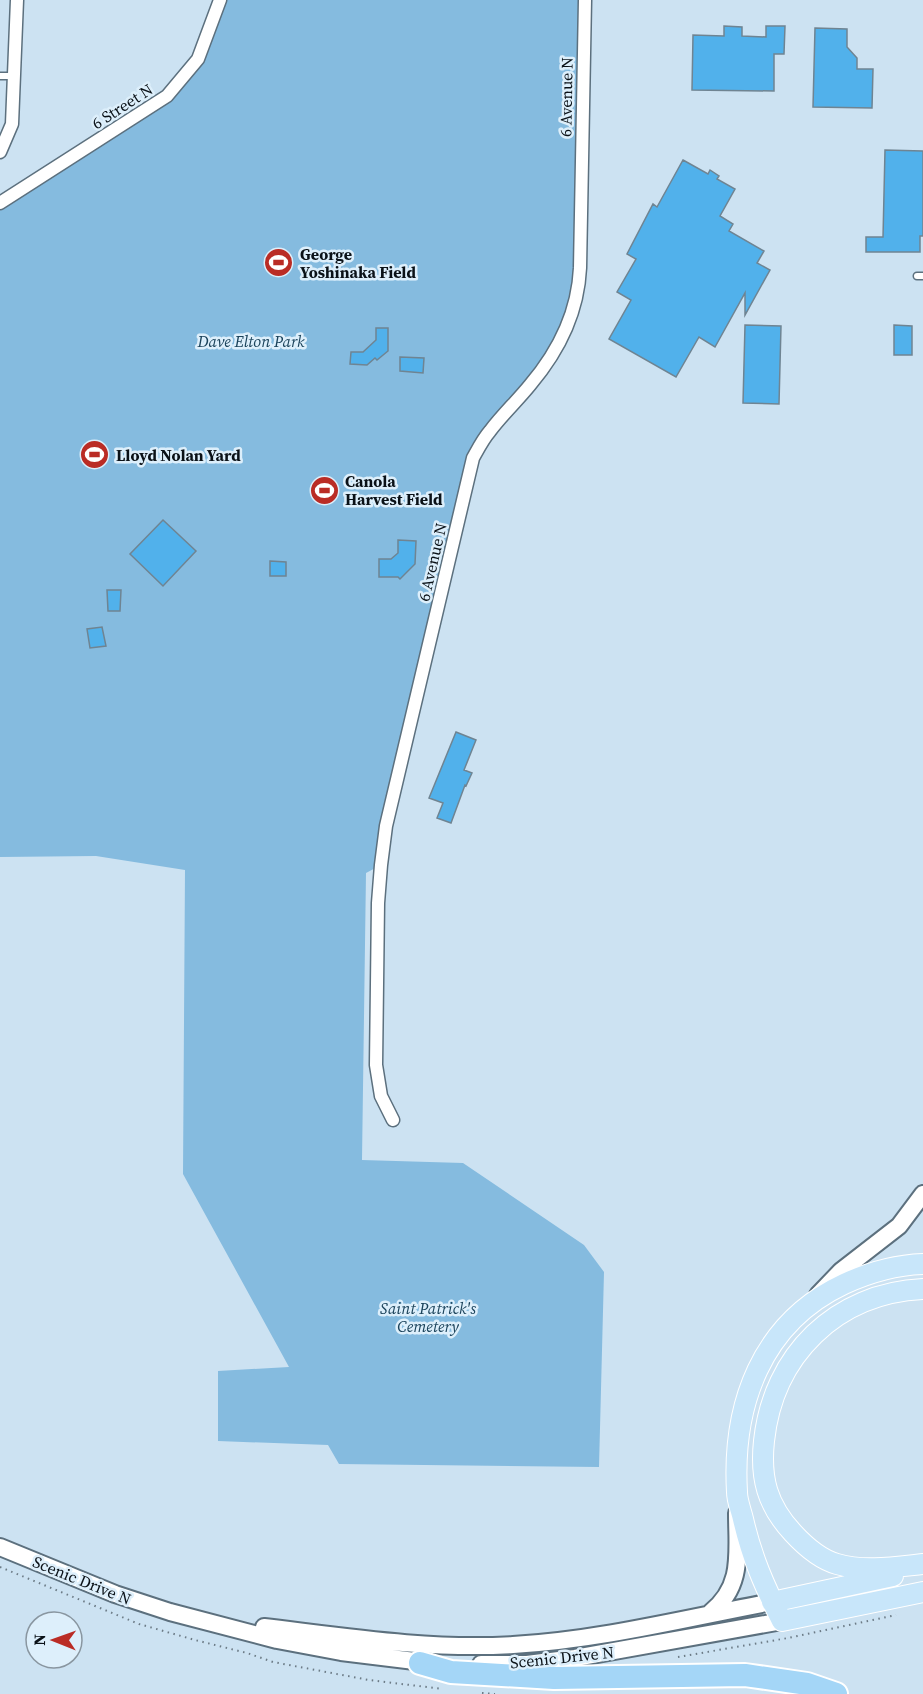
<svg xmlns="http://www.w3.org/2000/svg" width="923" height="1694" viewBox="0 0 923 1694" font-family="'Source Serif 4',serif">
<rect width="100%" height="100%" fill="#cce2f2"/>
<path fill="#85bbdf" d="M220,0H585L580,268L566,329L473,458L381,865L366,873L362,1160L463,1163L584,1245L604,1272L599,1467L339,1464L328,1445L218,1441V1371L289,1367L183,1174L185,870L96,856L0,857V203L167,96L198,59Z"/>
<path fill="#51b1eb" stroke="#6f8492" stroke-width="1.5" d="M724,26L742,27V36L766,37V26H785L784,54H774V91L692,90L693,35L724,36Z
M815,28L847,29V47L857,58V69H873L872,108L813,107Z
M885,150L923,151V236H920V252H866V237H883Z
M683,160L708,174L710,170L719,176L717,179L735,189L720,216L733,224L729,231L764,251L757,263L770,270L745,315V293L715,347L699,337L676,377L609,339L631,300L617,292L636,259L627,254L653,204L657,207Z
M745,325L781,326L779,404L743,403Z
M894,325L912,326V355H894Z
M376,328H388V351L377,360L375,358L367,365L350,364L351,352H363L376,340Z
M400,357L424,358L423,373L400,371Z
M163,520L196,551L163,586L130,554Z
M398,540L416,541L415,564L400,579L398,577H379V559H391L398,553Z
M270,561L286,562V576H270Z
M107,590H121L120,611H108Z
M102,627L106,646L90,648L87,629Z
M456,732L476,740L464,770L472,773L466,786L465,785L451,823L437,818L443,803L429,798Z"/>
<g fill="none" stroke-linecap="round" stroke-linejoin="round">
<defs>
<path id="lane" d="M0,76H13
M917,276H923"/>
<path id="street" d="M0,152L12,124L17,0
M0,203L167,96L198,59L220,0
M393,1120L381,1096L376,1065L378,903L381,865L386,826L473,458C478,449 483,439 490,431C502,415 517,401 530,385C558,352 578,312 580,268L585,0"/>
<path id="secondary" d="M818,1295L841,1271L899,1226L923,1194
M0,1547L115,1594L170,1612L277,1640L341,1652L431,1663
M710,1613C744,1586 737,1553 737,1513
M264,1627C347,1637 429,1650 513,1645C600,1640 687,1618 772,1602
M481,1664H527L575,1658L782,1621"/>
<path id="primary" d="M923,1264C895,1265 870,1272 844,1284C761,1323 732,1405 737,1492C737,1501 741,1510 743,1519C752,1558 764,1585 782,1621L923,1592
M923,1289C836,1293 773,1355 764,1441C760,1478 767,1505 793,1533C805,1546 819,1559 837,1564C864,1572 895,1567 923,1564
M772,1602L893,1576"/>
<path id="highway" d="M420,1663L451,1672L554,1678L745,1675L807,1684L836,1694"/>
</defs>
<use href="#lane" stroke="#5c707e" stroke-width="9"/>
<use href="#street" stroke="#5c707e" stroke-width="15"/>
<use href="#secondary" stroke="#5c707e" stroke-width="20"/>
<use href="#primary" stroke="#fff" stroke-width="22"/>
<use href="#highway" stroke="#fff" stroke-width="26"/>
<path stroke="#6c7b86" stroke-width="2" stroke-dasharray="1.5 4.5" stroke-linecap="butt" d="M0,1567L139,1624L195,1640L247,1653L273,1662L369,1680L443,1689
M678,1657L788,1638L896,1615
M482,1693L495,1694"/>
<use href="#lane" stroke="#fff" stroke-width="6"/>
<use href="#street" stroke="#fff" stroke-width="12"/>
<use href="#secondary" stroke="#fff" stroke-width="16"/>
<use href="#primary" stroke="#c8e6fa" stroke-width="20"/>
<use href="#highway" stroke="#a4d6f7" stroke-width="22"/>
</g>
<defs>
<symbol id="stadium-disc" viewBox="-11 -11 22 22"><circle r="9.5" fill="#ba2c25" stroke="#ddeffb"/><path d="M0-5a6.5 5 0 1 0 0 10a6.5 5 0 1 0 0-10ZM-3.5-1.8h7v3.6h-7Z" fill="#fff"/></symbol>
</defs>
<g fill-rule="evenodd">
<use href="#stadium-disc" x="262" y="246" width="33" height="33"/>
<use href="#stadium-disc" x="78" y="438" width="33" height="33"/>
<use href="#stadium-disc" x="308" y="474" width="33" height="33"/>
</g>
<g text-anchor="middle" stroke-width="5" stroke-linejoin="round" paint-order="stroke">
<g font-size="16" fill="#0a1117" stroke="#ddeffb">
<text transform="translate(566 97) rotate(-89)" y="6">6 Avenue N</text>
<text transform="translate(122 106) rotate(-33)" y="6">6 Street N</text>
<text transform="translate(432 562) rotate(-77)" y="6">6 Avenue N</text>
<text transform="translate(82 1580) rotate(22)" y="6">Scenic Drive N</text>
<text transform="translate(562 1657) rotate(-6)" y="6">Scenic Drive N</text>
</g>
<g font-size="16" font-weight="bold" fill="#0a1117" stroke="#ddeffb" text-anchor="start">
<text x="300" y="260">George<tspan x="300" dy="18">Yoshinaka Field</tspan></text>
<text x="116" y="461">Lloyd Nolan Yard</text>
<text x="345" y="487">Canola<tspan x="345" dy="18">Harvest Field</tspan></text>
</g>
<g font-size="16" font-style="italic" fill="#1a425a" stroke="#ddeffb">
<text x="251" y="347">Dave Elton Park</text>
<text x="428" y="1314">Saint Patrick's<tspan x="428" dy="18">Cemetery</tspan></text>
</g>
</g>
<g transform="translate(54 1640) rotate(271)"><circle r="28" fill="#ddeffb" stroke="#8996a0" stroke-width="1.5"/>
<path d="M0-4.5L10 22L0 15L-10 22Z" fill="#ba2c25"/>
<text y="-9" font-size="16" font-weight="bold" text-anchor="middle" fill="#0a1117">N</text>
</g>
</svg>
